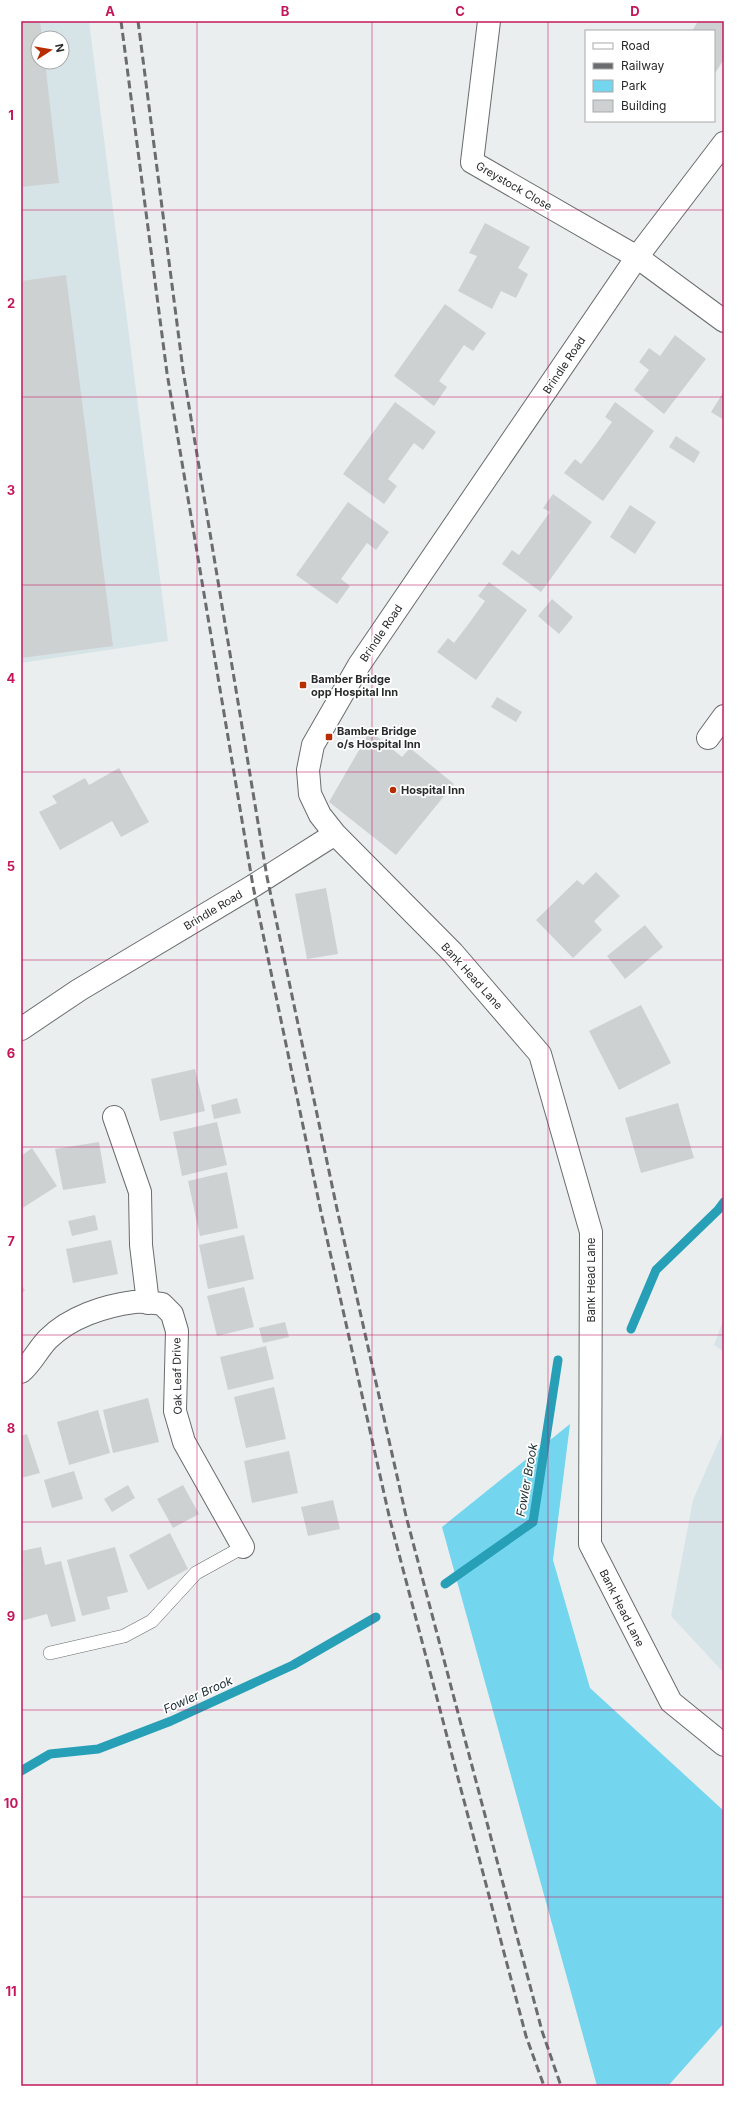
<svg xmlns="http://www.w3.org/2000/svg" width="745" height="2107" viewBox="0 0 745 2107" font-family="Inter,sans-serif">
<rect width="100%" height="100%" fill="#ebeeef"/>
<path fill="#d7e4e7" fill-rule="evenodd" d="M21,21H89L168,641L21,663ZM38,38H62V62H38Z
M724,1318V1352L714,1345Z
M724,1429V1673L671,1616L693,1500Z"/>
<path fill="#74d6ee" d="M570,1424L553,1560L590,1688L724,1811V2023L668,2086H597L442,1527Z"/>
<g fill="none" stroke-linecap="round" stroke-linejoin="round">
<path stroke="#269fb7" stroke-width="9" d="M631,1329L656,1270L718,1210L724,1202
M445,1584L533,1522L558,1360
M21,1771L50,1754L98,1749L171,1721L293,1665L376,1617"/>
</g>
<path fill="#ced1d2" d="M21,21H40L42,38H38V62H45L59,183L21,187Z
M698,21H724V59L714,75V31H692Z
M485,223L530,247L518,268L528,274L516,298L501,291L492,309L458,291L477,256L469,253Z
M66,275L113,646L21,658V281Z
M445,304L486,333L473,351L464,345L439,381L447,387L434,406L394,376Z
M675,335L706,359L664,414L634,390L649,370L639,362L649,348L660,356Z
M724,391V420L711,412Z
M395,402L436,432L423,450L414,443L388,479L397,486L384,504L343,474Z
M615,402L654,431L603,501L564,473L575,459L581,464L597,443L612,422L605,417Z
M676,436L700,452L694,463L669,447Z
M553,494L592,522L541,592L502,564L512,550L519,555L550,512L543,508Z
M348,502L389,532L376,550L367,543L341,579L350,586L337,604L296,575Z
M630,505L656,522L635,554L610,537Z
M489,582L527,610L476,680L437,652L448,638L454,643L470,622L485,601L478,596Z
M552,599L573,617L559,634L538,616Z
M497,697L522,712L516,722L491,707Z
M370,731L402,757L410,748L454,784L396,855L329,802Z
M119,768L149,822L121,837L112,821L60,850L39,812L57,803L52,796L85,778L89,785Z
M596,872L620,896L594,921L602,930L573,958L536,920L577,880L583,885Z
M326,888L338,954L307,959L295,894Z
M645,925L663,947L625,979L607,956Z
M641,1005L671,1063L619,1090L589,1031Z
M195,1069L205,1111L160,1121L151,1079Z
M237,1098L241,1113L214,1119L211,1105Z
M678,1103L694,1158L641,1173L625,1118Z
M217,1122L227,1165L182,1176L173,1132Z
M99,1142L106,1183L63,1190L55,1149Z
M32,1148L57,1186L21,1209V1156Z
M227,1172L238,1228L200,1236L188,1181Z
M95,1215L98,1230L72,1236L68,1221Z
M244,1235L254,1279L208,1289L199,1245Z
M111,1240L118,1274L73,1283L66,1249Z
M21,1285L25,1290L21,1294Z
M244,1287L254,1327L217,1336L207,1296Z
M285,1322L289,1337L263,1343L259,1328Z
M266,1346L274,1379L228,1390L220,1357Z
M274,1387L286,1439L246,1448L234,1397Z
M148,1398L159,1442L113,1453L103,1410Z
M98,1410L110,1453L69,1465L57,1422Z
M27,1434L40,1473L21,1478V1436Z
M289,1451L298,1493L252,1503L244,1461Z
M74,1471L83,1499L52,1508L44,1480Z
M128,1485L135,1498L112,1512L104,1499Z
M183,1485L199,1514L173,1528L157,1499Z
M333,1500L340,1529L308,1536L301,1507Z
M170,1533L188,1569L148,1590L129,1555Z
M41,1547L45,1565L61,1561L76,1621L51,1627L47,1614L21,1621V1571H23L21,1551Z
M115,1547L128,1592L107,1597L110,1609L82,1616L67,1560Z"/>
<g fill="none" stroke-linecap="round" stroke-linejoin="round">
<defs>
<path id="service" d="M50,1653L124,1636L152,1621L196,1573L243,1547"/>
<path id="minor" d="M489,21L472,162L637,257L724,321
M708,738L724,716
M114,1117L140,1192L141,1245L148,1303
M21,1372C32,1363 38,1349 48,1339C70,1317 104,1306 134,1302C143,1301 153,1303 162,1304L172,1314L177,1331L175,1411L184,1442L243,1547"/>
<path id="tertiary" d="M724,143L637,257L359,665L313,745L308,770L310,794L320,815L335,834L453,953L540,1054L591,1232L590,1544L671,1702L724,1745
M21,1029L79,990L253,886L335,834"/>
</defs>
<use href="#service" stroke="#696c6d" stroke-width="14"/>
<use href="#minor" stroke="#696c6d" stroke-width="24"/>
<use href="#tertiary" stroke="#696c6d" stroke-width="24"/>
<use href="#service" stroke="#fff" stroke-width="13"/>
<use href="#minor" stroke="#fff" stroke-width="22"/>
<use href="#tertiary" stroke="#fff" stroke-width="22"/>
<path stroke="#6a6c6d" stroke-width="3" stroke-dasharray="8 4" stroke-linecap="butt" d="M121,21L167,373L253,886L321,1212L390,1520L526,2036L544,2086
M138,21L183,370L267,877L337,1209L406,1516L542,2031L561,2086"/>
</g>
<path fill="none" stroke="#c2185b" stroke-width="1" stroke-opacity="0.55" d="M197,21V2086M372,21V2086M548,21V2086M21,210H724M21,397H724M21,585H724M21,772H724M21,960H724M21,1147H724M21,1335H724M21,1522H724M21,1710H724M21,1897H724"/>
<g fill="#b72d00" stroke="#fff" stroke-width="1.5">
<rect x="299" y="681" width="8" height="8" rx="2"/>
<rect x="325" y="733" width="8" height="8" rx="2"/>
<circle cx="393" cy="790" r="4"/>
</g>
<g text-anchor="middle" stroke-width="3.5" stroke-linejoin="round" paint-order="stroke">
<g font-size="11" fill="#292a2b" stroke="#fff">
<text transform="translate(514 186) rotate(30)" y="4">Greystock Close</text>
<text transform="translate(564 365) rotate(-56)" y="4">Brindle Road</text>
<text transform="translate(381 633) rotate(-56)" y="4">Brindle Road</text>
<text transform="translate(213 910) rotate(-31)" y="4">Brindle Road</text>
<text transform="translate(472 976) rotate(48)" y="4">Bank Head Lane</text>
<text transform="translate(591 1280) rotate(-90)" y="4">Bank Head Lane</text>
<text transform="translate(177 1376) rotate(-91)" y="4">Oak Leaf Drive</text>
<text transform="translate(622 1608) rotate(63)" y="4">Bank Head Lane</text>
</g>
<g font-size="11" font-weight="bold" fill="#292a2b" stroke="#fff" text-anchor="start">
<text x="311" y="683">Bamber Bridge<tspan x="311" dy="13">opp Hospital Inn</tspan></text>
<text x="337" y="735">Bamber Bridge<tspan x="337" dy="13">o/s Hospital Inn</tspan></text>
<text x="401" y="794">Hospital Inn</text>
</g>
<g font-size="12" font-style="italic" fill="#192d32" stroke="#fff">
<text transform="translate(527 1480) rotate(-80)" y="4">Fowler Brook</text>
<text transform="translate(198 1695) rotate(-24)" y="4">Fowler Brook</text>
</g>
</g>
<rect width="745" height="2107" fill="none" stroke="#ffffff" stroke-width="44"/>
<rect x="585" y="30" width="130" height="92" fill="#ffffff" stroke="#a9aaaa"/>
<rect x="593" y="43" width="20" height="6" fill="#ffffff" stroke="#a9aaaa"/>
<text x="621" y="50" font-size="12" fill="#292a2b">Road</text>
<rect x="593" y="63" width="20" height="6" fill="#6a6c6d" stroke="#a9aaaa"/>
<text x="621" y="70" font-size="12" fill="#292a2b">Railway</text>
<rect x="593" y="80" width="20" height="12" fill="#74d6ee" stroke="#a9aaaa"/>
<text x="621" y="90" font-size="12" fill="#292a2b">Park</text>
<rect x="593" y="100" width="20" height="12" fill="#ced1d2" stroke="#a9aaaa"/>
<text x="621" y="110" font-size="12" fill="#292a2b">Building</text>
<g transform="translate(50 50) rotate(78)"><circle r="19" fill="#ffffff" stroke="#a9aaaa"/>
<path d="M0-3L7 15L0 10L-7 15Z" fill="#b72d00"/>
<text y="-6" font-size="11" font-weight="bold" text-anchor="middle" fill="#292a2b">N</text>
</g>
<rect x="22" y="22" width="701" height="2063" fill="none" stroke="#c2185b" stroke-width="1.5"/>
<g font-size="13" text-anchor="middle" font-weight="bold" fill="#c2185b">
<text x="110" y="16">A</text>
<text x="285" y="16">B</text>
<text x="460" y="16">C</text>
<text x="635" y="16">D</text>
<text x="11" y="120">1</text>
<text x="11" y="308">2</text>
<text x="11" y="495">3</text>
<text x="11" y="683">4</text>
<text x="11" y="871">5</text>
<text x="11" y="1058">6</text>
<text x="11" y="1246">7</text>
<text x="11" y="1433">8</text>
<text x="11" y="1621">9</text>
<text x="11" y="1808">10</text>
<text x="11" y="1996">11</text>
</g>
</svg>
